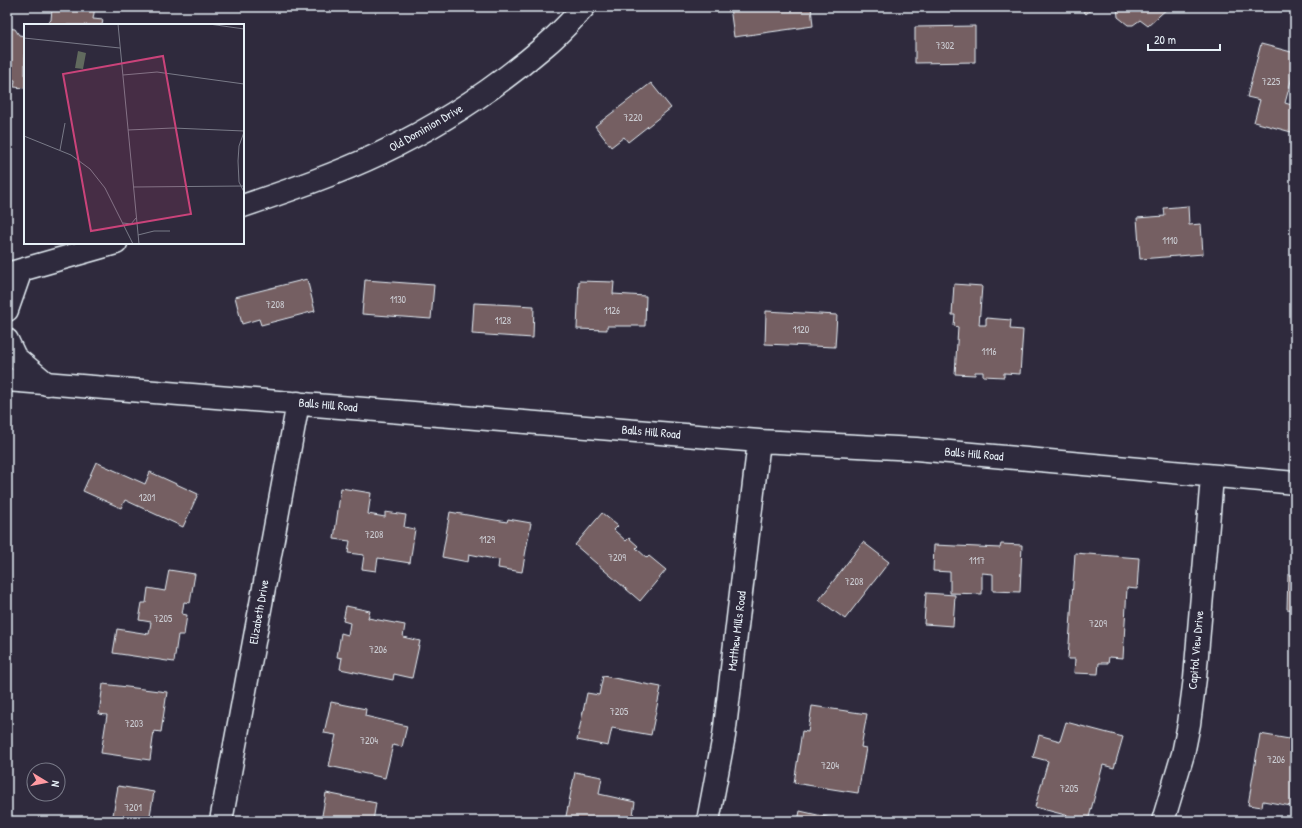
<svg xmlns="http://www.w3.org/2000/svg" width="1302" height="828" viewBox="0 0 1302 828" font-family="'Patrick Hand',sans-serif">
<rect width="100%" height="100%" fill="#2f2a3d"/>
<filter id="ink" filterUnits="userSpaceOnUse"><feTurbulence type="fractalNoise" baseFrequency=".025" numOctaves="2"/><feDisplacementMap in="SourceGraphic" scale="8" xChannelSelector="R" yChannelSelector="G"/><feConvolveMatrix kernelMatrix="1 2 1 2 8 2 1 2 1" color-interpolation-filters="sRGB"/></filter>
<g filter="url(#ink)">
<path fill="#755f62" stroke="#e8f1f8" d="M49,7H95L93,19L103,20L102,25H46L51,20L52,8Z
M730,7H811L813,26L734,37Z
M1080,7H1094L1086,14Z
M1117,7H1169L1148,26L1140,20L1133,25H1128L1118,17Z
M975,26V62L915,63V27Z
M8,28L15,29L19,35L25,36V88L14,87L15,80L7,79Z
M1261,44L1295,53V66L1285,103L1295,106V133L1254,122L1260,100L1247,97Z
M651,83L671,108L628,142L624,137L611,147L595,126Z
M1188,206L1189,225L1201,224L1203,254L1140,259L1137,218L1165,216L1164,208Z
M307,279L315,311L261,325L259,319L242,324L235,297Z
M365,280L434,285L431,319L362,314Z
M579,281L614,282L613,294L646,296L645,326H607V330L577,329Z
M954,284L982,286L979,325H986V318L1011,320L1010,329L1023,330L1020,374L1004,373V377L983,376V372H975V375L955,374L958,327L954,326L955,315H952Z
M474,303L534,306L533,338L472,334Z
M766,311L837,315L835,347L765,344Z
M96,462L145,484L150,472L198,494L183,527L125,500L121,508L83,491Z
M341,488L371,493L368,514L385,517V512L406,515L404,527L415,529L410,563L378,558L376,571L362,569L364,555L348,553L350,541L334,539Z
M450,512L507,522L508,519L531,523L522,572L498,568L499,560L469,554L468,562L442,557Z
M602,513L618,526L614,530L626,541L629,538L638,546L636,548L647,558L649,556L666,570L640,601L575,545Z
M863,542L889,562L845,619L819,600Z
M1001,544L1022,545L1020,592L993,591V574L982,573V594L950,593V572L933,571L934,545L1000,548Z
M1075,553L1139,558L1137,589L1127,588L1123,658L1109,657L1108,663H1099L1098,674L1074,673L1075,659H1068Z
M169,570L195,574L190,603L184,602L182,614L187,615L184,635H178L174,662L113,653L117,629L149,634L151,622L139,620L142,603H146L148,588L165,591Z
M1288,575H1295V610L1287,609Z
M926,593L955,595L953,626L924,624Z
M346,606L370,611L368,618L405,625L403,637L420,641L412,678L394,674L393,680L340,669L342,658L337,657L341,633L348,635L350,623L343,621Z
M603,676L661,687L651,735L612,728L608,746L577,740L587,693L599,695Z
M103,684L167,692L161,732L154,731L150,760L101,753L107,715L99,714Z
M331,702L366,709L365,716L407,726L402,747L393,745L385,778L329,766L336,735L324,733Z
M812,706L867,714L861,747L866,748L858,793L794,783L802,731L808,732Z
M1066,722L1123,737L1114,768L1103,765L1088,821L1035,807L1048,761L1033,757L1039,735L1060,741Z
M1260,734L1295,740V779L1291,806L1263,801L1262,807L1248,805Z
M575,772L602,777L599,794L635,802L632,821H565Z
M118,786L154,792L149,821H112Z
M326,793L376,803L373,821H321Z
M800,811L844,821H798Z"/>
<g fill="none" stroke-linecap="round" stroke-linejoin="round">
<defs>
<path id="minor" d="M7,380L759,441L916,449L1295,483
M221,821L298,403
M708,821L724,736L759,441
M1163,821L1183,754L1189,724L1195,678L1212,477"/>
<path id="major" d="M243,206C290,190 337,174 381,153C440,125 496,88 546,45C559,34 572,20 584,7
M7,274L116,243
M7,310L21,270
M7,340L15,357L47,384"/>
</defs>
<use href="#minor" stroke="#e8f1f8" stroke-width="25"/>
<use href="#major" stroke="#e8f1f8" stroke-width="25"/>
<use href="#minor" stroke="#2f2a3d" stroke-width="22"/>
<use href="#major" stroke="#2f2a3d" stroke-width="22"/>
</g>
</g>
<g text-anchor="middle" stroke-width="3.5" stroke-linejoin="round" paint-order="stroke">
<g font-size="10" fill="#cbccd2">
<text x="945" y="49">7302</text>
<text x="1271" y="85">7225</text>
<text x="633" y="121">7220</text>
<text x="1170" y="244">1110</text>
<text x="398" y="303">1130</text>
<text x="275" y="308">7208</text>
<text x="612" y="314">1126</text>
<text x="503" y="324">1128</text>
<text x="801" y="333">1120</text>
<text x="989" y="355">1116</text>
<text x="147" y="501">1201</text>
<text x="374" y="538">7208</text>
<text x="487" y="543">1129</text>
<text x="617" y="561">7209</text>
<text x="977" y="564">1117</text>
<text x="854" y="585">7208</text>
<text x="163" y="622">7205</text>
<text x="1098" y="627">7209</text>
<text x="378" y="653">7206</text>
<text x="619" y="715">7205</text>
<text x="134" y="727">7203</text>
<text x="369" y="744">7204</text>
<text x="1276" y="763">7206</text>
<text x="830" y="769">7204</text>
<text x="1069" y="792">7205</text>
<text x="133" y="811">7201</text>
</g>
<g font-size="12" fill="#e8f1f8" stroke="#2f2a3d">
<text transform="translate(426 128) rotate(-30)" y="4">Old Dominion Drive</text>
<text transform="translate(328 405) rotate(5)" y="4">Balls Hill Road</text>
<text transform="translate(651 432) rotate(5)" y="4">Balls Hill Road</text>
<text transform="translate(974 454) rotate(5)" y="4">Balls Hill Road</text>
<text transform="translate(259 612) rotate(-80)" y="4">Elizabeth Drive</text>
<text transform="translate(737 631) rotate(-83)" y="4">Matthew Mills Road</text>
<text transform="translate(1196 650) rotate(-85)" y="4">Capitol View Drive</text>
</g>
</g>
<g transform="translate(24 24)">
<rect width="220" height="220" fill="#2f2a3d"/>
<path d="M54,27L62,29L59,45L51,44Z" fill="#616a5e"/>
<path fill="none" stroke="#797a88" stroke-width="1" d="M94,0L115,220M185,0L220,5M0,14L96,24M99,51L133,48L220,60M104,106L149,104L220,107M220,108L215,122L214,137L215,158L220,168M0,112L47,131L66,145L81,164L109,220M36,126L41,99M109,163L220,162M99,199L107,200L112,194M114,211L130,207H146"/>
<path fill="#ca437a" fill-opacity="0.15" stroke="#ca437a" stroke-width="2" d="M139,32L167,190L67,207L39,50Z"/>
<rect width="220" height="220" fill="none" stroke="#e8f1f8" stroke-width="2"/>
</g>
<rect width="1302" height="828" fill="none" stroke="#2f2a3d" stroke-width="24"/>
<rect x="12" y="12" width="1278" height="804" fill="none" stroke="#e8f1f8" stroke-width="1.5" filter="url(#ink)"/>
<g transform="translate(46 782) rotate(100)"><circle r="19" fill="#2f2a3d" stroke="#797a88"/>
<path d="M0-3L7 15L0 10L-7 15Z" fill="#ff9aa2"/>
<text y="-6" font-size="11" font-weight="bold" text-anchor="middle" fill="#e8f1f8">N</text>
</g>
<path d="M1148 44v6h72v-6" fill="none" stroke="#e8f1f8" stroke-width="2"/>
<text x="1154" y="44" font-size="12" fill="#e8f1f8" stroke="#2f2a3d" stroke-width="3" paint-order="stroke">20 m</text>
</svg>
